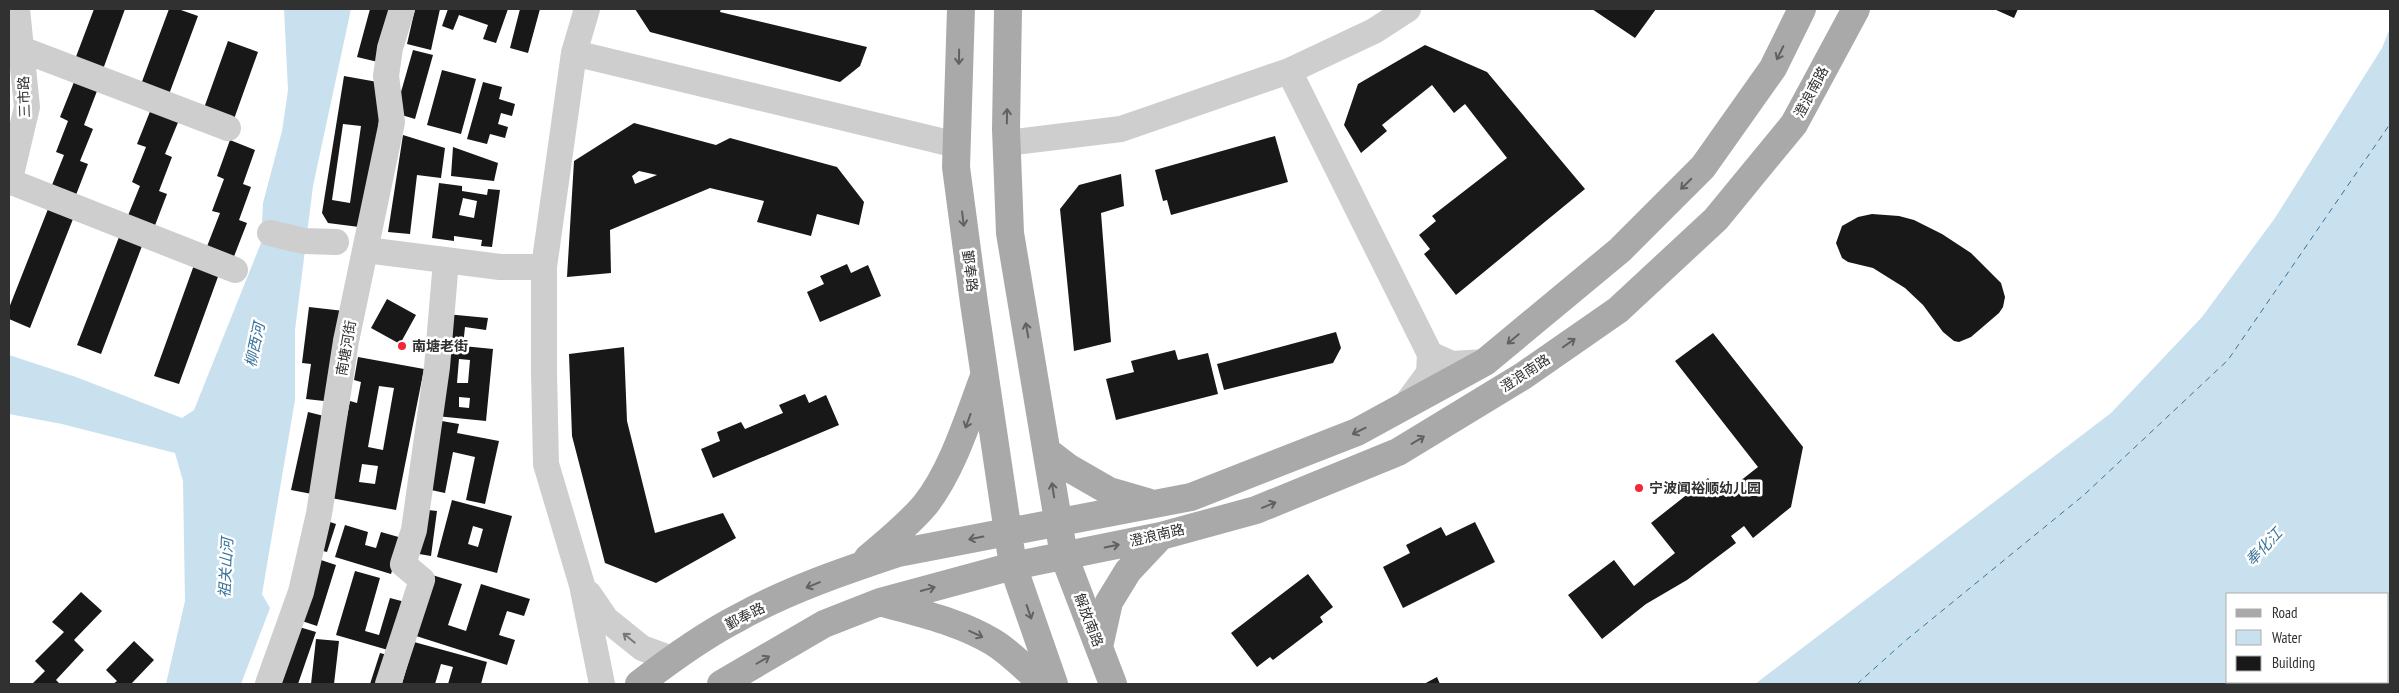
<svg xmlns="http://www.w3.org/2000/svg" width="2399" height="693" viewBox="0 0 2399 693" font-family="'PT Sans Narrow','Noto Sans SC',sans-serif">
<rect width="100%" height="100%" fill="#fff"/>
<path fill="#c9e0ef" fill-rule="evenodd" d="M284,9H351L313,186L295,330V400L262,594L270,608L241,684H166L185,601L183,481L175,453L62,424L9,414V355L76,377L182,418L194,410L261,243L263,203L282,131L288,90Z
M2390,28V684H1755L2111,413L2202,317L2275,218L2382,48ZM2228,594H2388V682H2228Z"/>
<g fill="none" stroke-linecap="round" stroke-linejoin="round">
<path stroke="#37739b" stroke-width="1" stroke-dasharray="6 5" stroke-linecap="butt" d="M1857,684L1905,641L2084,495L2228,360L2390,124"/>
</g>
<path fill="#181818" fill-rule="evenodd" d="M94,9H125L102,72L74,62Z
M169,9H178L198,16L168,97L140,87Z
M370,9H396L382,63L357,57Z
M415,9H440L431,50L407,44Z
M448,9H508L496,43L483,39L488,25L459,15L453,30L442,26Z
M520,9H540L528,53L510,48Z
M635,9H721L720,12L867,47L860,66L840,82L650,32Z
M1592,9H1656L1635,38Z
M1994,9H2018L2014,18Z
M228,41L258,52L234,119L204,108Z
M1425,45L1487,72L1585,189L1456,295L1424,254L1430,249L1419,235L1436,221L1432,216L1507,158L1465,104L1454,113L1432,85L1382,125L1387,131L1361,153L1344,125L1358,84Z
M413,50L433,55L415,119L395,113Z
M442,70L476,79L461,134L427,125Z
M344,76L383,83L367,228L328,223L322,213ZM343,124L361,126L350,203L332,200Z
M74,82L97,91L84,125L93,129L80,161L88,164L74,200L50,190L64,155L56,152L68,121L60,117Z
M483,82L502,87L499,99L515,104L512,116L501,113L498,124L508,127L505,138L490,134L487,144L467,139Z
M151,109L179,120L165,154L172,157L159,191L167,194L154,228L127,218L140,186L132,182L146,147L137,144Z
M634,123L716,145L730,138L837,167L864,202L859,225L817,214L811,236L757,222L764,201L710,188L610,230L611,273L567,277L574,161ZM639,171L657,175L635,184L632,176Z
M403,135L445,148L441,178L417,175L410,234L388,232Z
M1275,136L1288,182L1171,215L1167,200L1163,201L1155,170Z
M230,140L255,150L243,184L251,187L239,220L247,223L233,259L206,249L220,213L212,211L224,179L217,176Z
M453,147L498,163L494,181L451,176Z
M1121,174L1124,206L1101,213L1111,342L1074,351L1060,209L1079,185Z
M439,183L462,186V191L487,195L488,189L500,190L492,247L481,246L482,240L454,236V241L432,238ZM463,198L477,201L474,218L459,215Z
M48,209L73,219L30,328L9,319V308Z
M1872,214L1899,216L1914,220L1942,234L1971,253L2001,283L2005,297L2003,307L1999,313L1971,337L1959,342L1954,341L1943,332L1923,305L1905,288L1873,268L1848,262L1842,258L1836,243L1842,226L1858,217Z
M119,237L142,246L101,354L77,345Z
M847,264L851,273L868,265L881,296L820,322L807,292L824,284L820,276Z
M194,265L219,274L179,384L154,376Z
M387,299L416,315L400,344L371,328Z
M309,307L344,311L333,402L306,399L311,364L302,363Z
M446,314L488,318L486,330L465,327L463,346L493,349L486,421L436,416ZM459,359L470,360L468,383H457ZM459,397L470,398L469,408L459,407Z
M1336,332L1341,348L1333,363L1224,390L1217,364Z
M1713,333L1803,447L1791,507L1753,538L1744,526L1731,536L1736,543L1687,580L1646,604L1602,639L1568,595L1614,560L1634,586L1675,553L1651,523L1708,478L1721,496L1758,467L1675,361Z
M624,347L627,421L655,533L723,513L736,538L656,583L605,563L572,436L569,354Z
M1175,350L1178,360L1208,353L1218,394L1116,420L1106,379L1134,372L1131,361Z
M358,357L424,369L396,510L331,498L350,401L357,403L361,382L354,380ZM379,386L394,388L383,450L368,447ZM362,464L378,466L375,484L359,482Z
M805,394L809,403L826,395L839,425L713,478L701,449L720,441L717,432L741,422L745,429L783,413L779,405Z
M308,412L328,417L312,494L291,490Z
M436,420L459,424L457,433L499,441L485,504L466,500L475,457L453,452L445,493L422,488Z
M452,500L512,516L497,573L437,557ZM473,526L483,529L478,547L468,544Z
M419,509L437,511L431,556L413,553Z
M324,520L336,524L327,552L315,549Z
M1475,522L1495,562L1403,608L1383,567L1410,553L1406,545L1441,527L1446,536Z
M345,525L368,532L365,545L376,548L381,532L402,538L391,574L335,557Z
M318,559L336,565L317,626L299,620Z
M355,571L380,578L365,631L379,635L390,598L409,603L395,652L336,635Z
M1308,574L1333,607L1320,617L1323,622L1273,660L1270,657L1257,667L1231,633Z
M432,575L462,584L448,625L466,631L481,584L530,599L524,616L507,611L499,635L515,640L507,665L413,635Z
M81,592L102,611L74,640L84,650L56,680L60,684H32L45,671L35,661L64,632L52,622Z
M296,626L316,632L298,684H276Z
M316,639L339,641L334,684H311Z
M134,641L154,660L131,684H113L117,681L106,670Z
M414,642L487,662L481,684H448L453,667L441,664L435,684H402Z
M380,653L395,657L387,684H370Z
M1437,677L1440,684H1424Z"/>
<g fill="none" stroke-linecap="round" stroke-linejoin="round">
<path stroke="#cecece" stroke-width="26" d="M587,9L574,53L544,267V372L546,464L582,585L602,684
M21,49L228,128
M574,53L957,145
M1289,71L1374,31L1408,9
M1007,143L1121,129L1289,71L1430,354
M9,181L235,270
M9,183L27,107L17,9
M270,233L304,241L336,242
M366,250L500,267H544
M1404,407L1429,373L1430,354L1452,364L1485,362
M589,594L606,619L642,648L672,659
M268,684L301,592L319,514L346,341L392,122L386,76L390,48L402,9
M388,684L422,580L403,564L414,530L437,367L446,261"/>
<path stroke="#a9a9a9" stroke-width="28" d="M961,9L956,167L974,303L1013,566L1054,684
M1008,9L1006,129L1010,233L1064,556L1113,684
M1047,451L1069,468L1109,491L1147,502
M868,558C888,541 908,525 925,505C952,471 968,419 983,379
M880,602C918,613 958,621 993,642C1011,653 1027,670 1043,684
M1099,647L1109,602L1128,571L1161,536
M639,684C670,660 703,636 738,618C788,590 844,571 898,553L1191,497L1357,432L1485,362L1620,250L1703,167L1773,68L1802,9
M721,684L824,624L880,602L1013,566L1161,536L1256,510L1398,452L1523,376L1618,310L1716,219L1794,124L1856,9"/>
</g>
<defs><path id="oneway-shaft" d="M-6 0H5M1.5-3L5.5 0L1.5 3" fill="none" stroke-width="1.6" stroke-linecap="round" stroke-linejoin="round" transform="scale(1.25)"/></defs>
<g stroke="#616161">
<use href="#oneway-shaft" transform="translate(1780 53) rotate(116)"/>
<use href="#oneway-shaft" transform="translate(959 57) rotate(91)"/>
<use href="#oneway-shaft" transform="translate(1007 116) rotate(-89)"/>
<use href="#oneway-shaft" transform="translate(1686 184) rotate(135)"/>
<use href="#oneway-shaft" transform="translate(963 219) rotate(83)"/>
<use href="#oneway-shaft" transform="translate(1027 330) rotate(-100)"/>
<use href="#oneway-shaft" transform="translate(1513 339) rotate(140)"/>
<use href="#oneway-shaft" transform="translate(1569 343) rotate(-35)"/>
<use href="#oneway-shaft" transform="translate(968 421) rotate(110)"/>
<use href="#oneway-shaft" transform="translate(1359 431) rotate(154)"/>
<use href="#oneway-shaft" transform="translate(1418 440) rotate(-31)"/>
<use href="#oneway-shaft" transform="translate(1053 490) rotate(-99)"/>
<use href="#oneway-shaft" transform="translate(1269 505) rotate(-22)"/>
<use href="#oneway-shaft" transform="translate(976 538) rotate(169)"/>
<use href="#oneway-shaft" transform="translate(1112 546) rotate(-12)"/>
<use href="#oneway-shaft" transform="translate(813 585) rotate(158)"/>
<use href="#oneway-shaft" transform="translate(928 589) rotate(-15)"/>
<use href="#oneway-shaft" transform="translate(1029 612) rotate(71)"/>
<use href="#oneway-shaft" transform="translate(976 634) rotate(25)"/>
<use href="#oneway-shaft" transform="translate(763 660) rotate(-30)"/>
</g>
<use stroke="#787878" href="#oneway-shaft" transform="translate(629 638) rotate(-141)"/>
<g fill="#f32735" stroke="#fff" stroke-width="2">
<circle cx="402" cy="346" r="5"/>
<circle cx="1639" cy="488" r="5"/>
</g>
<g text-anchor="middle" stroke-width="5" stroke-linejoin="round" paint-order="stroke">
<g font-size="14" fill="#313131" stroke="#fff">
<text transform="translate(1811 92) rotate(-62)" y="5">澄浪南路</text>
<text transform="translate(24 97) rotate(-92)" y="5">三市路</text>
<text transform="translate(970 271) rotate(83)" y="5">鄞奉路</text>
<text transform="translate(346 348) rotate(-80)" y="5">南塘河街</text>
<text transform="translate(1525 373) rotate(-33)" y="5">澄浪南路</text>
<text transform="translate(1157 535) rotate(-13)" y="5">澄浪南路</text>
<text transform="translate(745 616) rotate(-27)" y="5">鄞奉路</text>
<text transform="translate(1089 620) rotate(69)" y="5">解放南路</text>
</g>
<g font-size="14" font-weight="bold" fill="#313131" stroke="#fff" text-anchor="start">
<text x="412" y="351">南塘老街</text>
<text x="1649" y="493">宁波闻裕顺幼儿园</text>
</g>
<g font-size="15" font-style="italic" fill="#37739b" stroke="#fff">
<text transform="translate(255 345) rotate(-78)" y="5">柳西河</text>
<text transform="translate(2264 547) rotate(-47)" y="5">奉化江</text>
<text transform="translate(226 568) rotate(-87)" y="5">祖关山河</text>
</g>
</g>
<rect width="2399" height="693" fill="none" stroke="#313131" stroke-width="20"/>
<rect x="2226" y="593" width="162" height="90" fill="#ffffff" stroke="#adadad"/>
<rect x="2236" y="609" width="25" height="8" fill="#a9a9a9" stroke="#adadad"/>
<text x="2272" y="618" font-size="15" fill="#313131">Road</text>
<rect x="2236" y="630" width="25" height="15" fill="#c9e0ef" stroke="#adadad"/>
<text x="2272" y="643" font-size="15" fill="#313131">Water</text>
<rect x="2236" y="656" width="25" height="15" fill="#181818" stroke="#adadad"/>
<text x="2272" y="668" font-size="15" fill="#313131">Building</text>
</svg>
